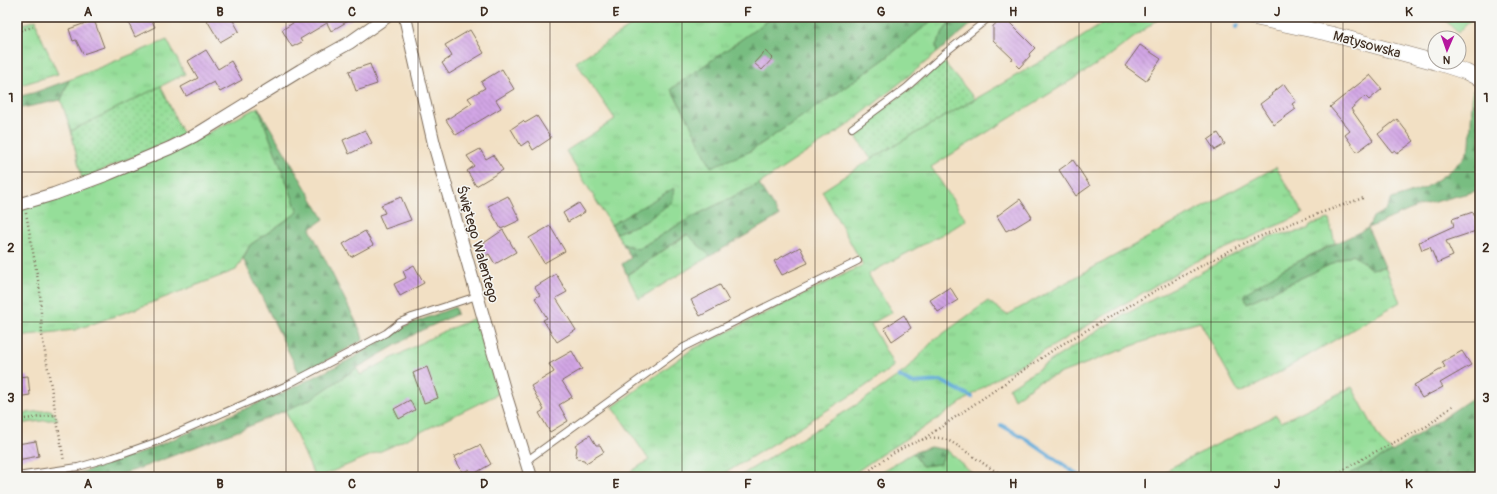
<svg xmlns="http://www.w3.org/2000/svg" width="1497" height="494" viewBox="0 0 1497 494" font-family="Pangolin,sans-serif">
<defs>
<pattern id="grass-tufts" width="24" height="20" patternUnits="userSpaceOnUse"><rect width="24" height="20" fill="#95de99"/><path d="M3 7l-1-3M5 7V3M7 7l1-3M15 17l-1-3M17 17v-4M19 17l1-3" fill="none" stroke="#81bf83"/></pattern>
<pattern id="forest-firs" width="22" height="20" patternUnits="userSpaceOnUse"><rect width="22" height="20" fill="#78bd81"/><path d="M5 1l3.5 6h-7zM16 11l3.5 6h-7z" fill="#649a69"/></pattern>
<pattern id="garden-dots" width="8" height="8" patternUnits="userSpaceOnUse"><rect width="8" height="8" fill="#95de99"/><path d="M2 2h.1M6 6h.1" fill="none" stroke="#81bf83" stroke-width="1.8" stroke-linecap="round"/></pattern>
<pattern id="building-back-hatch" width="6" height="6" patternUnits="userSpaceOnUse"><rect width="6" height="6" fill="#d2a6e5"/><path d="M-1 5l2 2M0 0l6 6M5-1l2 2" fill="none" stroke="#ac87b9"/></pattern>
</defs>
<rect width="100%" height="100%" fill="#f6f6f2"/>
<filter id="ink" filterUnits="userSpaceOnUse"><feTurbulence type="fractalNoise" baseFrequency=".025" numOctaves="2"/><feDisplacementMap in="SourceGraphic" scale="8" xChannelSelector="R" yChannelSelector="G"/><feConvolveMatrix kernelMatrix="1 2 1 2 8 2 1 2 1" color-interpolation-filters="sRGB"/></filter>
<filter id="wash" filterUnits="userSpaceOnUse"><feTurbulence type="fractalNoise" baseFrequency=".012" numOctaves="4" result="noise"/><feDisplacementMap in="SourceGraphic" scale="16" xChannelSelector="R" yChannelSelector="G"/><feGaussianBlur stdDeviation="0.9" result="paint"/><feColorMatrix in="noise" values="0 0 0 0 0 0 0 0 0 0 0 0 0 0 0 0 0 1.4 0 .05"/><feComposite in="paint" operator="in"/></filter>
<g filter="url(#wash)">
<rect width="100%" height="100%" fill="#f2e0c4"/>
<path fill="url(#grass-tufts)" stroke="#68845c" d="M644,17H773L671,89L687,117L749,152L837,93L886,58L936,17H952L936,45L937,53L848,125L759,184L690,218L638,249L623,244L616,233L645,222L674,189L611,225L566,151L615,119L576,62Z
M1110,17H1161L1104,60L931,167L966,220L952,229L868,274L892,312L871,324L894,366L863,388L719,477H622L649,460L613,407L691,350L863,265L822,191L871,159L1071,44L1096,28Z
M1442,17H1474L1458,33Z
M36,20L38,30L58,74L17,86V26Z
M167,40L185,74L71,131L61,100L69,80Z
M1473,90L1480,96V106L1472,103Z
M258,107L298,212L250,245L236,270L135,309L75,330L17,336V210L94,187L187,144Z
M1276,167L1303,214L1193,263L1046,350L995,379L942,416L882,454L849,477H738L861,402L906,370L933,341L988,301L1007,315Z
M1329,219L1335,243L1283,269L1247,303L1353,254L1371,269L1385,267L1400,302L1259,384L1239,393L1200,322L1182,327L1038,382L1014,399L1009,388L1105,326L1223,260L1271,236L1308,230L1310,225Z
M688,234L710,256L639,299L627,275Z
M475,318L498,394L388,448L319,477H315L285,410L311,399L357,368L360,375L440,333Z
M1352,387L1381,441L1392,452L1344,477H1162L1170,468L1276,415L1281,422Z
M51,410L58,419L17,424V414Z
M947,450L973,474L968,477H871L913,453L922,466L940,464Z"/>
<path fill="url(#forest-firs)" stroke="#5a7450" d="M773,17H936L886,58L837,93L749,152L711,167L687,117L671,89Z
M952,17H980L937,53L936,45Z
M69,80L61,100L17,109V97L33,93Z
M1472,103L1480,106V190L1419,206L1368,228L1385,267L1371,269L1353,254L1247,303L1244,294L1283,269L1368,228L1373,217L1386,210L1392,199L1425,188L1446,174L1462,160L1470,146Z
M258,107L324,219L310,229L361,332L363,340L300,375L243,259L250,245L298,212Z
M759,184L779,216L710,256L687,234L627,275L622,264L631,258L623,244L638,249L690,218Z
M674,188L672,202L645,222L616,233L611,225Z
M455,307L457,314L418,332L357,368L311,399L243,429L135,470L110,477H67L138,454L278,395L351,359L403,327Z
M1480,393V477H1344L1392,452Z
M930,447L947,450L940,464L922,466L913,453Z"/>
<path fill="url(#garden-dots)" stroke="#68845c" d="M944,62L975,99L871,159L853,132Z
M161,86L183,135L82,179L71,131Z"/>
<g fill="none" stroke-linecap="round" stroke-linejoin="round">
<path stroke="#62aad9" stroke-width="4" d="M1236,27L1238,25
M899,376L911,383L941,381L972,397
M1001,425L1026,439L1081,477
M1476,477L1480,475"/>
</g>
<g id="blocks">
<path fill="url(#building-back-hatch)" d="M139,17H150L155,27L135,37L128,22Z
M205,17H231L239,31L220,42Z
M302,17H355L331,31L327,23L300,39L302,42L292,47L282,30Z
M1004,17L1035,48L1029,54L1030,56L1019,68L1011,60L1013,59L993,40V26Z
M94,20L104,47L83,54L76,40L73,41L69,29Z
M470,30L484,53L449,74L442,63L452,56L445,45Z
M1140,45L1161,59L1146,81L1125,66Z
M206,50L218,69L231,61L242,80L220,92L214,82L186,96L181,87L198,78L188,61Z
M765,51L773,58L762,70L754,63Z
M370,64L377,84L356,91L349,71Z
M502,69L514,89L496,100L501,108L456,135L446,120L472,103L468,98L485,88L481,82Z
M1370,75L1382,89L1369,100L1365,96L1351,109L1373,140L1357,152L1345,135L1350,131L1330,107Z
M1284,84L1296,101L1292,104L1296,109L1274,125L1260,104L1272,95L1271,94Z
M537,116L551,138L533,150L528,141L521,146L511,129L523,121L525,123Z
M1397,119L1414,141L1397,154L1395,150L1392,152L1378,134Z
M365,130L372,143L349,154L343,140Z
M1218,133L1225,144L1215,150L1208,140Z
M480,149L486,159L493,155L503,170L476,186L467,171L474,166L467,156Z
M1073,160L1090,186L1076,196L1059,170Z
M508,196L520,220L501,229L488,206Z
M401,197L411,220L385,229L379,215L385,213L381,205Z
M1020,199L1032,217L1014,228V227L1006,231L997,216Z
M579,203L585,212L568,222L563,213Z
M1473,212L1479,230L1446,241L1453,256L1437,263L1430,247L1422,250L1419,242L1454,226L1452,219Z
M550,226L565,251L544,263L529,238Z
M503,230L516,252L495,264L489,254L483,257L478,247Z
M365,231L373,245L351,257L343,244Z
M800,247L808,263L782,275L774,261Z
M414,265L424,283L400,296L394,284L406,278L403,271Z
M556,274L567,292L556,298L576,330L557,342L543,320L547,318L535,298L540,295L535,287Z
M720,285L729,301L700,316L691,300Z
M950,287L958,300L938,312L930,300Z
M904,315L911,328L892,341L884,328Z
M572,351L582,369L562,381L572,397L559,405L568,421L550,432L539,413L544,410L531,386L554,372L549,364Z
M1462,351L1471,365L1440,383L1443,387L1422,398L1414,385L1445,367L1442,362Z
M427,367L438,398L424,403L413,373Z
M28,376L30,395L17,397V377Z
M410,400L415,410L399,419L394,409Z
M590,435L596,445H600L604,452L586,463L584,460L578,459L576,455L577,448L575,445Z
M36,441L39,456L17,460V444Z
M480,445L491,464L472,475L469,469L463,473L454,457Z"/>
</g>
</g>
<g filter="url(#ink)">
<use href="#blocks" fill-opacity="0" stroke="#7b6a58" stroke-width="1"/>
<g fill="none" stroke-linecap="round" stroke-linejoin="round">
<defs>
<path id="service" d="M852,128L906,88L945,53L990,17
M526,461L684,347L858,261
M17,476L78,467L113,457L161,440L285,386L369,342L386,333L400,322L412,317L477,296"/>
<path id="minor" d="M405,17L434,144L505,393L531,477
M17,205L54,194L108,174L170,148L194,136L301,70L349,43L386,17"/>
<path id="tertiary" d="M1252,17L1331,34L1435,62
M1435,62L1466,72L1480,79"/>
</defs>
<use href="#service" stroke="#7b6a58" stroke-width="8"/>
<use href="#minor" stroke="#7b6a58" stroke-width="14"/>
<use href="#tertiary" stroke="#7b6a58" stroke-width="16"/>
<path stroke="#7b6a58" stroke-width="2.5" stroke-dasharray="1 3" stroke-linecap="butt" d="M17,31L33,27
M26,213L40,291L42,335L64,461
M17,420L55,415
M922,440L1059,346L1155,291L1244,243L1295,222L1363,198
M861,477C881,462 913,435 940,438C953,440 968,454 980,461C988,467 997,472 1006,477
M1331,477L1369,455L1427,426L1454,405"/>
<use href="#service" stroke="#fff" stroke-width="6"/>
<use href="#minor" stroke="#fff" stroke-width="12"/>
<use href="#tertiary" stroke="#fff" stroke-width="15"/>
</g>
</g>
<path fill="none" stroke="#3b2a1e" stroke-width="1" stroke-opacity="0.55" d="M154,17V477M286,17V477M418,17V477M550,17V477M682,17V477M815,17V477M947,17V477M1079,17V477M1211,17V477M1343,17V477M17,172H1480M17,322H1480"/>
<g text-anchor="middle" stroke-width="3" stroke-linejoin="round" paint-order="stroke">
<g font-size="14" fill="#3b2a1e" stroke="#f6f6f2">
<text transform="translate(1367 44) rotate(15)" y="5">Matysowska</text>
<text transform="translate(478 244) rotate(74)" y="5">Świętego Walentego</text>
</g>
</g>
<rect width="1497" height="494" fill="none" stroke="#f6f6f2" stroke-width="44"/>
<g transform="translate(1447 50) rotate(182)"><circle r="19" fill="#f6f6f2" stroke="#aba49d"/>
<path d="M0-3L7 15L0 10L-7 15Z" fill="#b5179e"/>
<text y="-6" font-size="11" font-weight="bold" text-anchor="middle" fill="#3b2a1e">N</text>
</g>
<rect x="22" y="22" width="1453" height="450" fill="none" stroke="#3b2a1e" stroke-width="1.5"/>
<g font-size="13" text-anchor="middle" font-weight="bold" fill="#3b2a1e">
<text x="88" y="16">A</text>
<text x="220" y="16">B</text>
<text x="352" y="16">C</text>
<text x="484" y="16">D</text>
<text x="616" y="16">E</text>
<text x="748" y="16">F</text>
<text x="881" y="16">G</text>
<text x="1013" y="16">H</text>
<text x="1145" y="16">I</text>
<text x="1277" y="16">J</text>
<text x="1409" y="16">K</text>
<text x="11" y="102">1</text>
<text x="1486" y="102">1</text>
<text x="11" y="252">2</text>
<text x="1486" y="252">2</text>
<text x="11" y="402">3</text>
<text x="1486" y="402">3</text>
<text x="88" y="488">A</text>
<text x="220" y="488">B</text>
<text x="352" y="488">C</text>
<text x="484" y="488">D</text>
<text x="616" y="488">E</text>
<text x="748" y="488">F</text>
<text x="881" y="488">G</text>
<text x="1013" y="488">H</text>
<text x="1145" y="488">I</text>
<text x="1277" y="488">J</text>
<text x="1409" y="488">K</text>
</g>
</svg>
